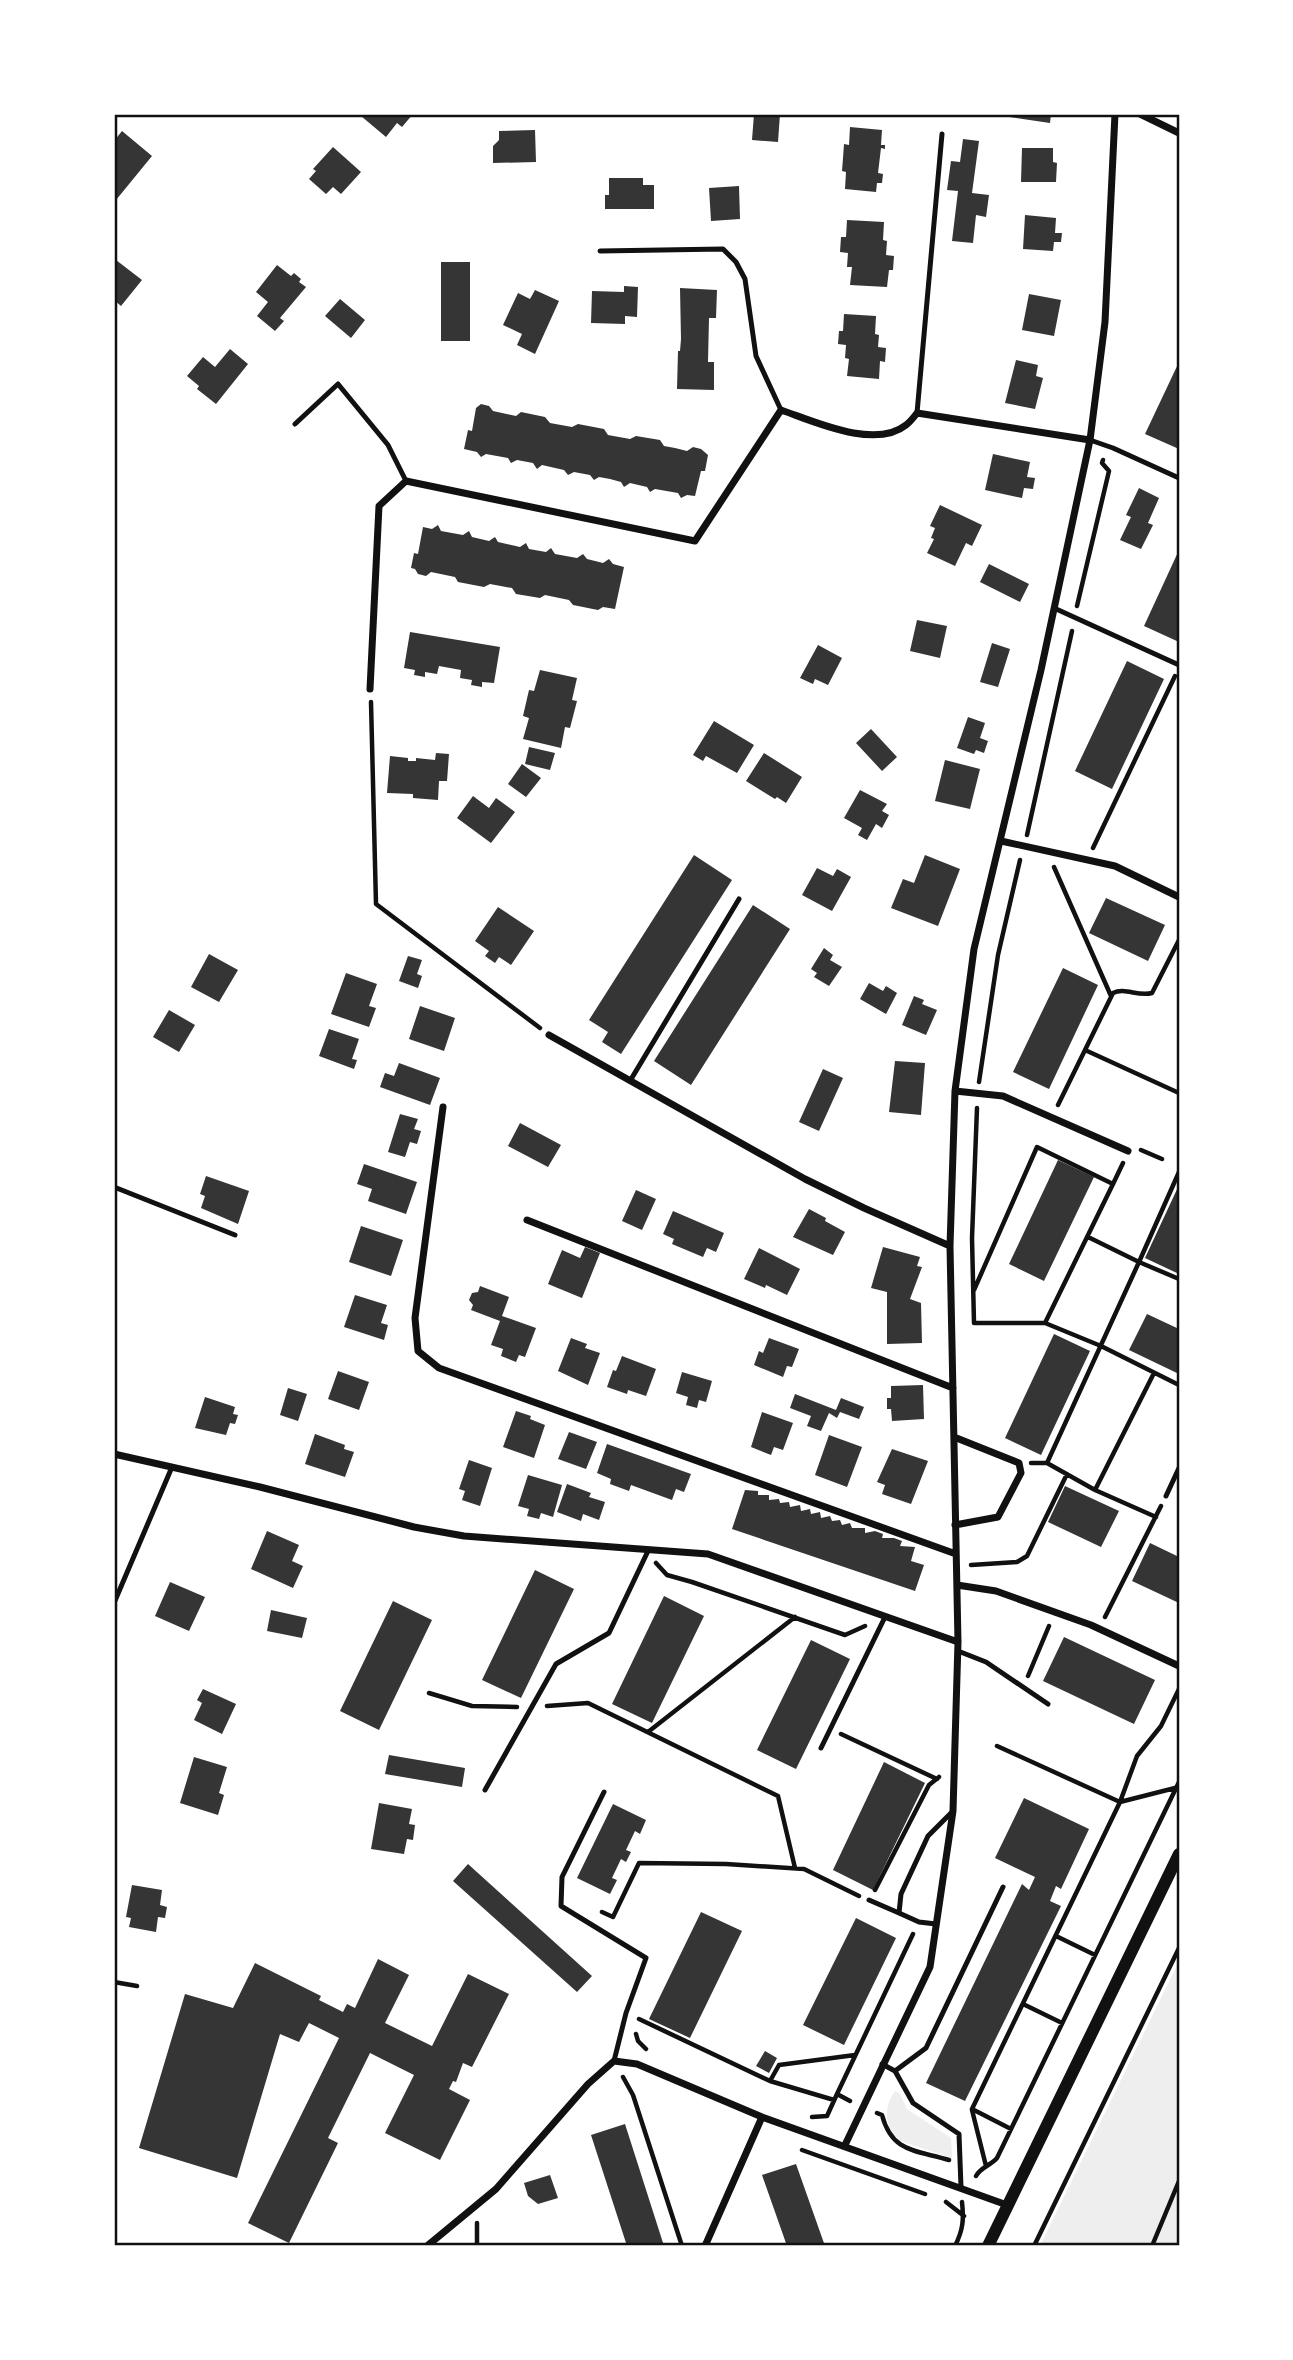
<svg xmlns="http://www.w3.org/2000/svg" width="1293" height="2360" viewBox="0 0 1293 2360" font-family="Montserrat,sans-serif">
<rect width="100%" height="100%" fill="#fff"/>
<path fill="#eee" d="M1179,1961V2246H1040Z
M895,2091L900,2094L907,2109L951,2138L952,2158L900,2141C884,2127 883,2108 895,2091Z"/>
<path fill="#353535" d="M363,114H413L402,127L397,123L386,137L361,116Z
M754,114H780L778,142L752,140Z
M988,114H1051L1050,123Z
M850,127L882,130L881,145H885V149L881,148L878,173L883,174L882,183H877L876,192L845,189L846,172L842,171L843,158L844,144L849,145Z
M535,130L536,162L493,163V146L499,140V131Z
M122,131L152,156L116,200L114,198V141Z
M963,139L979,141L972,193L989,195L986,217L976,215L973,243L952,241L958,191L947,190L951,161L960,162Z
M333,147L361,172L341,194L333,187L326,194L309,179L316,171L313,169Z
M1022,148H1053V162L1057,163L1056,182H1021Z
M609,178H643V185H654V209H605V195H609Z
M739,186L740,219L711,221L709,188Z
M1025,215L1056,218L1055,233H1062L1061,242H1054L1053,251L1023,249Z
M847,220L884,222L883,240L887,241L886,255L894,256L893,270H889L887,287L850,285L852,267H847L848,253L840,252L841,237H846Z
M116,260L142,280L121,306L114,300V263Z
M441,262H470V341H441Z
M277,265L291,276L294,273L301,279L299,282L306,287L280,318L284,321L275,331L257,316L268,302L256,292Z
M624,286L638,287L637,317L625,316V324L591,323L592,291L624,292Z
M680,288L717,290L716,318H709L708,362H714V390L677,389L678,351H680L681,339Z
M535,290L559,301L535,354L517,345L522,334L503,325L518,293L530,299Z
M1029,294L1061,300L1054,336L1022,330Z
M340,299L365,320L351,338L325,316Z
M844,314L876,316L875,334L879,335L878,347L886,348L885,362L880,361L879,379L847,376L849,359L845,358L846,345L838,344L839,331H843Z
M230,349L248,364L216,404L197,389L199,386L187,376L203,357L215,367Z
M1016,360L1038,365L1036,376L1043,378L1035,409L1005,403Z
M1179,362V449L1145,434Z
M481,404L489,406L493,411L516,416L521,412L545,417L550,423L572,427L578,424L604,429L608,435L630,439L636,436L660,440L664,446L675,448L687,451L693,447L701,449L708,455L705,471H701L695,496L687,495L681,498L678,493L655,489L650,492L647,487L630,483L624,487L621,482L610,479L599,477L594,480L590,475L574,472L568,475L564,470L542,465L537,469L533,463L517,460L511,463L508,458L486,454L481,457L477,452L464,449L468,430L472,431L476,408Z
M993,454L1030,462L1027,477L1035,478L1033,489L1024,488L1022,498L985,490Z
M1139,488L1159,498L1148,523L1153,525L1141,549L1120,540L1131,517L1126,515Z
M940,505L982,525L972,546L966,543L955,566L927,553L934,539L931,538L935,528L930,526Z
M438,525L441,531L463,535L469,531L472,537L489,541L495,537L498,542L520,547L526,543L529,549L546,552L551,548L555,554L577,558L583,554L587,559L603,563L609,559L613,564L624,567L615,609L603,607L598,610L573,605L569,600L545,595L540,598L516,594L512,588L490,584L484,587L458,582L455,577L431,572L426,576L418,574L415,569L411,568L414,553L418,554L423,527L432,529Z
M1179,550V642L1144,626Z
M989,564L1029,584L1020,602L980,582Z
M917,620L947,626L940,658L910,651Z
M410,632L500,647L494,683L482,682V687L471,685L472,680L460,678L461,670L439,666L437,674L425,672V677L414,675L415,670L404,668Z
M992,643L1010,649L998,687L980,682Z
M818,645L842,658L828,685L815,679L813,684L800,678Z
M1127,661L1164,679L1112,789L1075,771Z
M540,670L577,678L572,700L577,701L570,728L565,727L561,748L523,739L529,718L523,716L529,690L534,691Z
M968,717L985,723L980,738L988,741L984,753L976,750L974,754L957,748Z
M714,721L754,745L737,773L706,756L703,761L693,755Z
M871,729L897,757L882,771L856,743Z
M529,747L555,753L550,770L525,764Z
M436,753L449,754L447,781H439L438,800L413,798V794L387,793L390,756L408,758V761H416V758L435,760Z
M764,753L802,777L786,803L777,797L775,799L746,781Z
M945,760L980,769L970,809L935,801Z
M522,764L541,778L526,797L508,784Z
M860,790L887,804L882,811L889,815L882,828L876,824L867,840L858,835L862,828L844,818Z
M473,796L489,808L496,798L515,812L491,843L457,818Z
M694,855L732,880L621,1054L602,1042L608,1032L589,1020Z
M925,855L960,869L938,926L891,908L903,879L914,883Z
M817,868L833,876L837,869L851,877L832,911L802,895Z
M1106,898L1165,925L1148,961L1089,933Z
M753,905L790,929L691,1085L654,1061Z
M498,907L534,931L511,965L499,957L495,963L485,956L489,951L475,941Z
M824,948L833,955L830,960L842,967L829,986L814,977L817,973L811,969Z
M209,954L238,970L219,1002L191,987Z
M408,956L422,960L417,974L422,976L418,988L399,981Z
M1063,968L1098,985L1049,1089L1013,1072Z
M346,973L377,984L369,1006L376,1008L369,1027L331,1014Z
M869,983L883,991L886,986L897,993L886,1014L860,999Z
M914,996L924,1000L922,1004L937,1010L926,1035L902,1025Z
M420,1006L455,1018L444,1051L409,1039Z
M169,1010L195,1025L179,1052L153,1037Z
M329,1029L359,1039L352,1059L357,1060L354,1069L319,1056Z
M895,1061L925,1063L921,1115L889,1112Z
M399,1063L440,1078L430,1105L380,1087L385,1073L394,1076Z
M823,1069L843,1078L819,1131L799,1122Z
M400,1114L418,1119L414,1129L421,1131L417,1144L410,1142L405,1157L388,1152Z
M520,1123L561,1145L548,1167L508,1146Z
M1058,1160L1094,1177L1044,1281L1009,1264Z
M364,1164L417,1182L406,1214L368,1201L372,1189L357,1184Z
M206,1176L249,1191L238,1224L201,1208L205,1196L200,1194Z
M1179,1185V1274L1145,1258Z
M636,1190L656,1199L642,1230L622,1221Z
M809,1209L826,1218L825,1221L845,1232L833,1255L793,1237Z
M673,1211L724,1233L716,1252L707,1248L703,1257L672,1244L674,1239L663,1234Z
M361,1226L403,1240L391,1276L349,1262Z
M585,1247L600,1253L582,1298L548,1284L562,1250L580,1258Z
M883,1247L920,1257L917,1266L922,1267L910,1299L921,1303L922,1343L887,1344V1292L871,1288Z
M759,1248L800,1269L787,1295L766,1285L765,1288L744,1279Z
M480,1286L509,1297L502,1316L536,1328L525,1357L519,1355L516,1362L501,1356L503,1349L491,1345L500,1321L471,1310L473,1305L469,1300L472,1293L478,1292Z
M355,1295L387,1305L381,1323L388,1325L384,1340L344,1327Z
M1147,1314L1179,1329V1374L1129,1350Z
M1054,1334L1090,1351L1041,1455L1005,1438Z
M571,1338L587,1344L585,1348L600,1353L588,1385L558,1371Z
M769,1338L799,1349L792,1367L787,1366L783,1377L754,1365L759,1351L763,1353Z
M622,1356L656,1369L646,1396L628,1390L627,1394L607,1387L613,1370L616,1371Z
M338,1371L369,1382L359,1410L328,1399Z
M682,1372L712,1381L706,1402L699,1400L697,1408L686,1405L688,1397L676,1393Z
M923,1385L924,1419L892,1421L891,1409H887V1398H891V1386Z
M288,1388L307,1394L298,1421L280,1415Z
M795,1394L836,1410L841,1398L864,1407L859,1419L840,1412L837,1418L829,1413L821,1431L807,1426L811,1416L790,1408Z
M205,1397L235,1407L233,1414L238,1415L235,1424L230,1423L226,1435L195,1428Z
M516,1411L531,1416L530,1419L545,1425L534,1458L503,1447Z
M762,1412L793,1423L783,1450L774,1447L771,1455L751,1447Z
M569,1432L597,1442L586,1469L558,1459Z
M315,1434L345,1445L344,1449L354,1452L345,1477L305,1464Z
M829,1435L862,1447L847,1487L815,1475Z
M607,1444L691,1474L684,1492L676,1489L672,1500L631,1485L629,1491L610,1484L611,1479L597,1473Z
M892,1449L928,1461L911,1504L882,1494L885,1485L877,1482Z
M469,1460L492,1468L480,1506L462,1500L465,1491L459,1489Z
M528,1475L562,1485L553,1517L541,1513L539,1519L527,1516L529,1509L518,1506Z
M567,1484L591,1493L589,1497L605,1502L599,1520L583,1514L581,1521L557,1512Z
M1065,1486L1119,1511L1101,1547L1048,1522Z
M745,1490L758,1491V1495H769V1500L779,1499L780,1503L789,1502L790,1507L800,1505L801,1511L810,1509L811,1514L820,1512L821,1518L830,1516L832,1521L840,1520L842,1525L850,1523L852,1528H865V1533L875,1531L883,1534L882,1538H894L902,1541L900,1546L915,1547L911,1561L924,1565L915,1591L732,1529Z
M267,1531L299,1545L292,1561L303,1566L293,1588L251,1569Z
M1150,1543L1179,1557V1603L1132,1581Z
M535,1570L574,1589L521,1698L482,1680Z
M170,1582L205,1597L189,1631L155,1616Z
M664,1596L704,1616L652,1723L612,1704Z
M393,1601L432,1620L379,1730L340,1711Z
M271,1610L307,1618L302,1638L267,1631Z
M1064,1637L1155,1680L1134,1724L1043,1681Z
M811,1640L850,1659L796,1769L757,1750Z
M203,1689L236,1704L222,1734L194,1720L202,1703L197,1700Z
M389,1755L465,1768L462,1787L385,1774Z
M194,1757L227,1767L219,1793L224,1795L218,1815L180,1803Z
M884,1762L925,1783L873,1890L833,1870Z
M1024,1798L1089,1829L1061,1889L1056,1886L1050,1901L1061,1906L965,2101L926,2083L1022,1884L1029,1890L1035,1877L995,1858Z
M379,1803L412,1809L409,1824L415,1825L413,1840L407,1839L404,1854L371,1849Z
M613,1804L646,1820L640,1834L635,1831L626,1850L631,1852L626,1862L621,1859L612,1878L617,1880L610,1894L577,1878Z
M468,1864L592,1976L577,1992L453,1881Z
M132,1885L162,1890L160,1905L167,1907L165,1918L158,1917L156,1932L129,1927L131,1918L126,1917Z
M701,1912L742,1931L690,2038L649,2019Z
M856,1918L896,1938L844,2045L803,2025Z
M378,1959L409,1975L385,2023L432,2046L468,1974L509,1994L472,2067L463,2063L456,2082L453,2081L449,2089L470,2100L440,2160L385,2133L414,2075L370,2053L328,2138L338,2143L289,2243L248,2223L339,2038L309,2023L299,2042L280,2034L237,2178L139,2148L185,1994L233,2008L255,1963L321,1996L319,2000L343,2012L347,2004L355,2008Z
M765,2051L777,2058L769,2073L756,2066Z
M625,2124L664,2246H627L591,2135Z
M796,2164L825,2246H787L762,2175Z
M550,2175L558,2198L538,2204L528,2196L524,2183Z"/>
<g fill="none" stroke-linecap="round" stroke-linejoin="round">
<path stroke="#111" stroke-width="4.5" d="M1077,606L1109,471L1102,463L1103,460
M371,702L376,904L540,1028
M1027,835L1072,631
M1093,848L1175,676
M1054,867L1111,996
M1085,1050L1179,1093
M979,1082L998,955L1020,860
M1058,1105L1113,993C1125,987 1138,997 1152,993L1179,940
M977,1108L972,1238L974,1323H1045L1101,1346L1179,1385
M1141,1150L1162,1159
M1179,1172L1139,1262L1179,1279
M1113,1184L1123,1163
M974,1290L1037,1147L1113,1184L1045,1323
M1031,1463H1047L1139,1262L1088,1237
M1047,1463L1095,1490L1156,1517
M1095,1490L1154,1373
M656,1563L667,1575L692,1582L845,1635L865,1626
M971,1565L1017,1562L1027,1556L1067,1474
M1105,1617L1161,1506
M1028,1676L1049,1626
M429,1693L472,1706L517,1707
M547,1706L588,1703L778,1796L795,1868
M648,1732L795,1617
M841,1734L937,1779
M997,1746L1120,1802L1137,1756L1161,1726L1179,1689
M875,1890L929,1785L939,1777
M602,1912L613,1917L639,1863L726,1864L804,1869L859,1896
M1056,1936L1095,1955
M114,1982L137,1986
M1023,2004L1062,2023
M639,2019L770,2081L779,2065L855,2055
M636,2034L638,2041L646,2049
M623,2077L633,2095L682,2246
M770,2081L834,2100
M837,2094L913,1934
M972,2110L986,2166
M877,2113L882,2115C892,2153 916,2150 949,2160
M812,2117L827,2116L837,2094L850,2101
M1011,2129L972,2109L1120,1802L1175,1788
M802,2150L925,2194
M976,2176C981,2167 990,2166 997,2158L1179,1782
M946,2202L964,2216
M477,2223V2246
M955,2246C963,2230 964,2220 962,2202
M1034,2246L1179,1948
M1152,2246L1179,2181"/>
<path stroke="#111" stroke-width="5" d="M600,251L723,249L736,262L745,279L756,356L781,410
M917,413L942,134
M295,424L338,384L388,445L406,481
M1090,440L1113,448L1179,478
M1054,608L1179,665
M630,1081L739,899
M114,1187L235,1235
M1166,1496L1179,1468
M114,1603L172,1467
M958,1651L986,1662L1048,1704
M821,1748L885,1617
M485,1790L556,1664L609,1633L648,1551
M604,1792L562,1877L561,1906L646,1958L626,2013L614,2061
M869,1900L899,1913
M936,1924L919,1922L899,1913L901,1894L928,1836L953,1811
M882,2064L895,2071L913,2103L959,2134L961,2187
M895,2071L926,2048L1003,1887"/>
<path stroke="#111" stroke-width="7" d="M1140,114L1179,133
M370,689L379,506L406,481L695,541L781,410C813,421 875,450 906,425C910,422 914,417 917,413L1090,440
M1001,841L1115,866L1179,897
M549,1035L805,1179L864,1208L950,1246
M955,1091L1003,1096L1128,1151
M443,1107L415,1318L418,1351L439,1368L956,1554
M527,1220L953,1388
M954,1437L1019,1463L1021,1473L998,1517L955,1525
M114,1454L260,1487L414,1527L464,1536L708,1554L958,1642
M957,1585L996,1591L1091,1625L1179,1666
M845,2145L930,1967L953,1811L958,1642L950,1246L955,1091L974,949L1041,670L1090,440L1105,322L1115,114
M427,2246L496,2189L588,2084L614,2061L637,2064L762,2117L1007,2205
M705,2246L762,2117"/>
<path stroke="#111" stroke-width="12" d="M988,2246L1179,1854"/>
</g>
<rect width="1293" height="2360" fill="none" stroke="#ffffff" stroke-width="231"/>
<rect x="116" y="116" width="1062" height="2128" fill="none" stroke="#111" stroke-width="2.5"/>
</svg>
